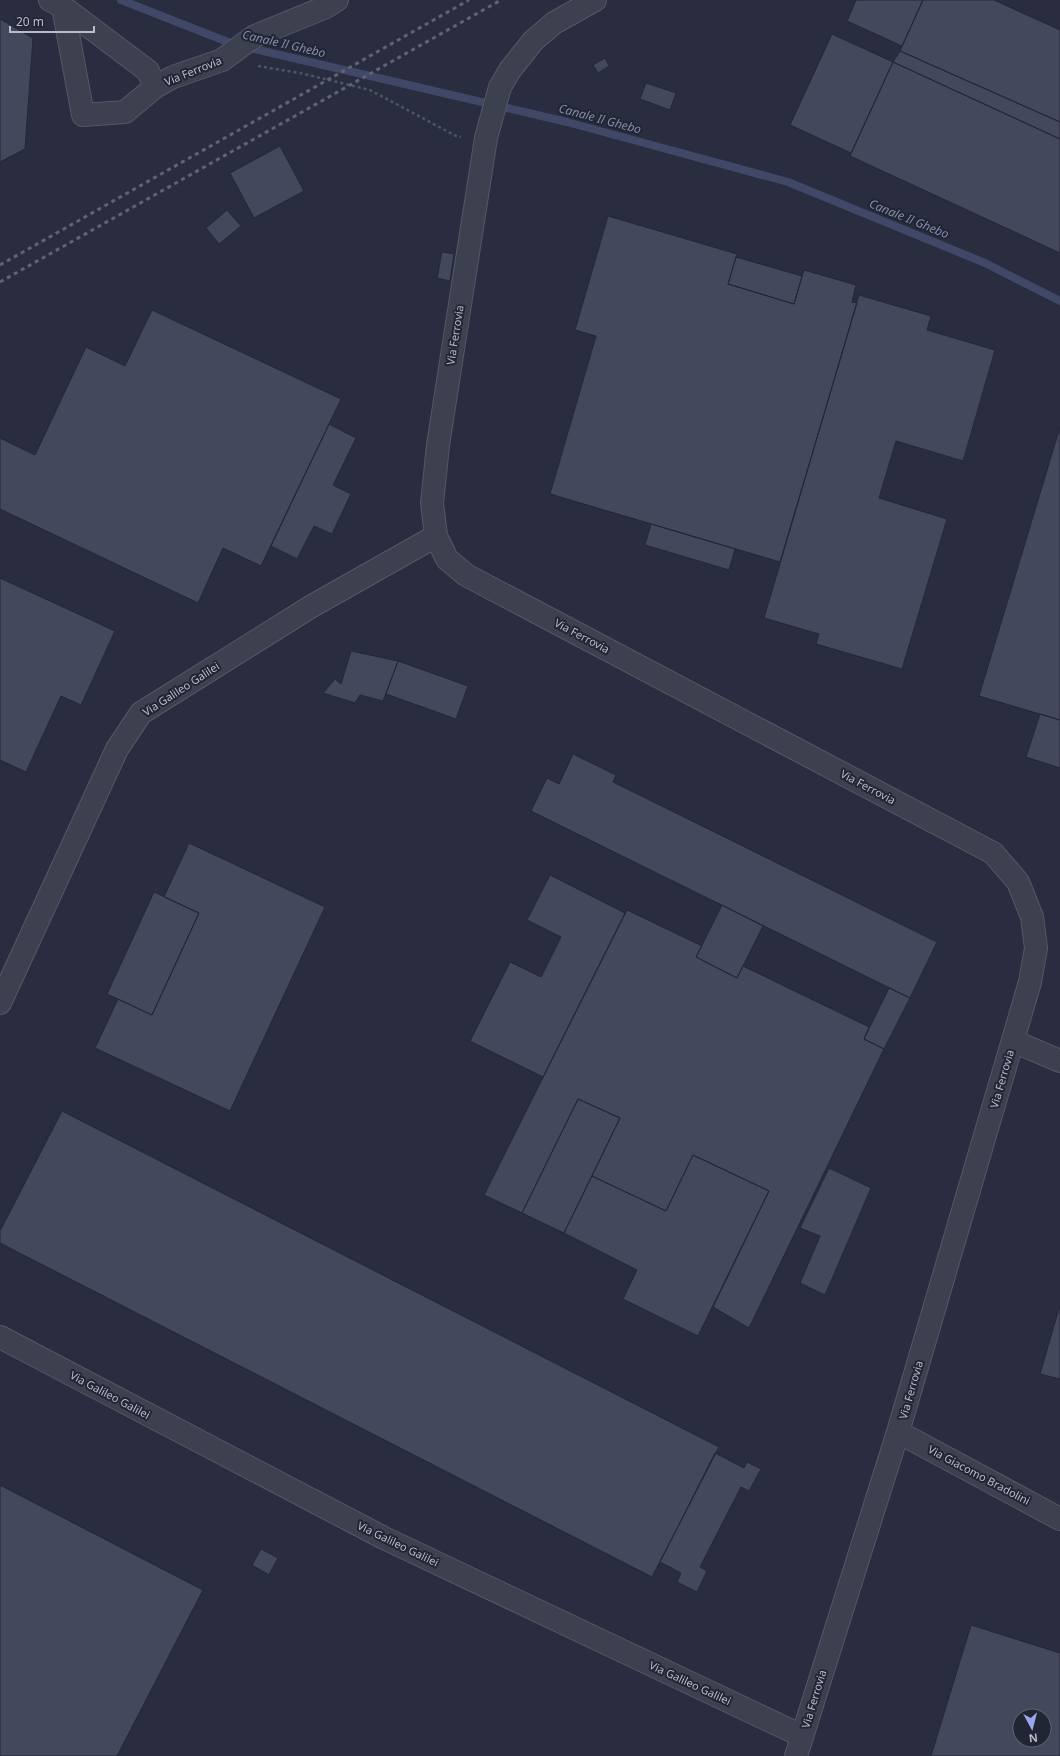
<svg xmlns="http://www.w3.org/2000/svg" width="1060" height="1756" viewBox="0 0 1060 1756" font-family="'Noto Sans',sans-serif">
<rect width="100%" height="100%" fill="#292d3f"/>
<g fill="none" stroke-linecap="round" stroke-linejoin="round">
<path stroke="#414766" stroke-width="8" d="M121,0L233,44L567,122L788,182L985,263L1060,301"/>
</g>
<path fill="#44485c" stroke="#242736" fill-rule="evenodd" d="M856,0H923L902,46L847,21Z
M923,0H994L1060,30V122L900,51Z
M0,19L33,38L25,149L0,162Z
M832,34L893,62L851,153L790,125Z
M900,51L1060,122V139L893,62Z
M605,58L609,66L598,73L593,65Z
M893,62L1060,139V253L850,156Z
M646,83L676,93L670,110L640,99Z
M280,146L304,191L254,218L230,173Z
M227,210L241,226L219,244L206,228Z
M608,216L737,254L728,284L794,304L804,270L856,285L852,302L857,303L780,562L550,494L596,336L575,330Z
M442,252L454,254L450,281L437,278Z
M736,257L802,276L794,304L728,284Z
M859,295L931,316L927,330L995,350L963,461L896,441L879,498L947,519L902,669L816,644L819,634L764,618Z
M152,310L341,399L261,566L223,548L198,603L0,509V438L35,455L86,347L125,366Z
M329,424L356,438L333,485L351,494L332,534L314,526L297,559L271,546Z
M1060,427V720L979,696Z
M651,524L735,549L729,570L645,545Z
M0,578L115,631L81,705L61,696L26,772L0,760Z
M351,651L398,661L383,701L360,695L355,703L323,693L335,679L341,684Z
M398,661L468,686L456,719L386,694Z
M1040,714L1060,720V768L1026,757Z
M573,754L616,775L613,782L937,942L910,998L531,811L547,778L559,784Z
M189,843L325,907L230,1111L95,1048L118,999L152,1015L199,913L164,897Z
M550,875L625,913L543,1077L470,1041L510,962L541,977L561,937L527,920Z
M154,892L199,913L152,1015L107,994Z
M722,905L763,926L737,978L696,957Z
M627,910L702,946L696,957L737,978L743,966L869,1027L864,1039L884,1049L749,1328L713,1307L769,1191L693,1155L666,1211L592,1176L620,1118L578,1099L522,1213L484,1195Z
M889,988L910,998L884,1049L864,1039Z
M578,1099L620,1118L564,1233L522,1213Z
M62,1111L719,1447L652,1577L0,1243V1231Z
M693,1155L769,1191L698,1336L623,1299L637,1270L564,1233L592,1176L666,1211Z
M829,1168L871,1188L825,1295L800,1283L820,1236L800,1228Z
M1060,1305V1379L1040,1374Z
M715,1453L744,1468L747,1462L761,1469L749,1491L741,1487L700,1567L707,1571L697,1592L677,1582L681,1573L660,1562Z
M0,1485L203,1590L117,1756H0Z
M261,1549L278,1558L269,1575L252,1565Z
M971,1625L1060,1653V1756H931ZM1020,1716H1044V1740H1020Z"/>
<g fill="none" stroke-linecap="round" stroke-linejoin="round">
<defs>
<path id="street" d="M50,0L63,7L148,71L155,87L125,112L83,115L63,7
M595,0L554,23L533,41L510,70L500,87L486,138L438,445L432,503L436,536L447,559L466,575L993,853L1018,882L1032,917L1036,948L1030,982L898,1432L796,1756
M155,87L173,77L222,60L255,36L326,7L337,0
M0,1003L117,749L141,713L312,606L436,536
M1013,1041L1060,1061
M0,1337L384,1538L802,1736
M898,1432L1060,1519"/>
</defs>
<use href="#street" stroke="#555866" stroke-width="24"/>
<path stroke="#4b575f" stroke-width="2.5" stroke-dasharray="3 3" stroke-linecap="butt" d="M258,66L300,73L370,90L458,137H461"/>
<use href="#street" stroke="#3d404f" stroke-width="22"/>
<path stroke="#606375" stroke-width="3" stroke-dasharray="4 4" stroke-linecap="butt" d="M0,265L469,0
M0,282L501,0"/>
</g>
<g text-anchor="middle" stroke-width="4" stroke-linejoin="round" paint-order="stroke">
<g font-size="11" fill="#babcc9" stroke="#222534">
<text transform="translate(193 71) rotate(-22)" y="4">Via Ferrovia</text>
<text transform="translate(455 335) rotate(-81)" y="4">Via Ferrovia</text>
<text transform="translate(582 636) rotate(28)" y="4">Via Ferrovia</text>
<text transform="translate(181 689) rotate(-33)" y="4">Via Galileo Galilei</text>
<text transform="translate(868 787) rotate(28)" y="4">Via Ferrovia</text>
<text transform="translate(1002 1079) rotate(-74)" y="4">Via Ferrovia</text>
<text transform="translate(911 1390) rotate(-74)" y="4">Via Ferrovia</text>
<text transform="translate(110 1395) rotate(28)" y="4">Via Galileo Galilei</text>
<text transform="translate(979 1475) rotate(28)" y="4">Via Giacomo Bradolini</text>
<text transform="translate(398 1544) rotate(26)" y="4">Via Galileo Galilei</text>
<text transform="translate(690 1683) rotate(25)" y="4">Via Galileo Galilei</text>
<text transform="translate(814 1699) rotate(-73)" y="4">Via Ferrovia</text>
</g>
<g font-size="12" font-style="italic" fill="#858cad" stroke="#222534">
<text transform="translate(284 44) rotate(13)" y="4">Canale Il Ghebo</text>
<text transform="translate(600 119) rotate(15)" y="4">Canale Il Ghebo</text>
<text transform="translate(909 219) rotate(22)" y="4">Canale Il Ghebo</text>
</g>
</g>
<g transform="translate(1032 1728) rotate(173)"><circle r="19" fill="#222534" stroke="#5f6170"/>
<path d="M0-3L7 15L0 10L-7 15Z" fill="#9ba7ed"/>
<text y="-6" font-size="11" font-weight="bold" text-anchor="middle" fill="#babcc9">N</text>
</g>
<path d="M10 26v6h84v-6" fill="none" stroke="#babcc9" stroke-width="2"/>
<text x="16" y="26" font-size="12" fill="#babcc9" stroke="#222534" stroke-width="3" paint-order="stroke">20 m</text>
</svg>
